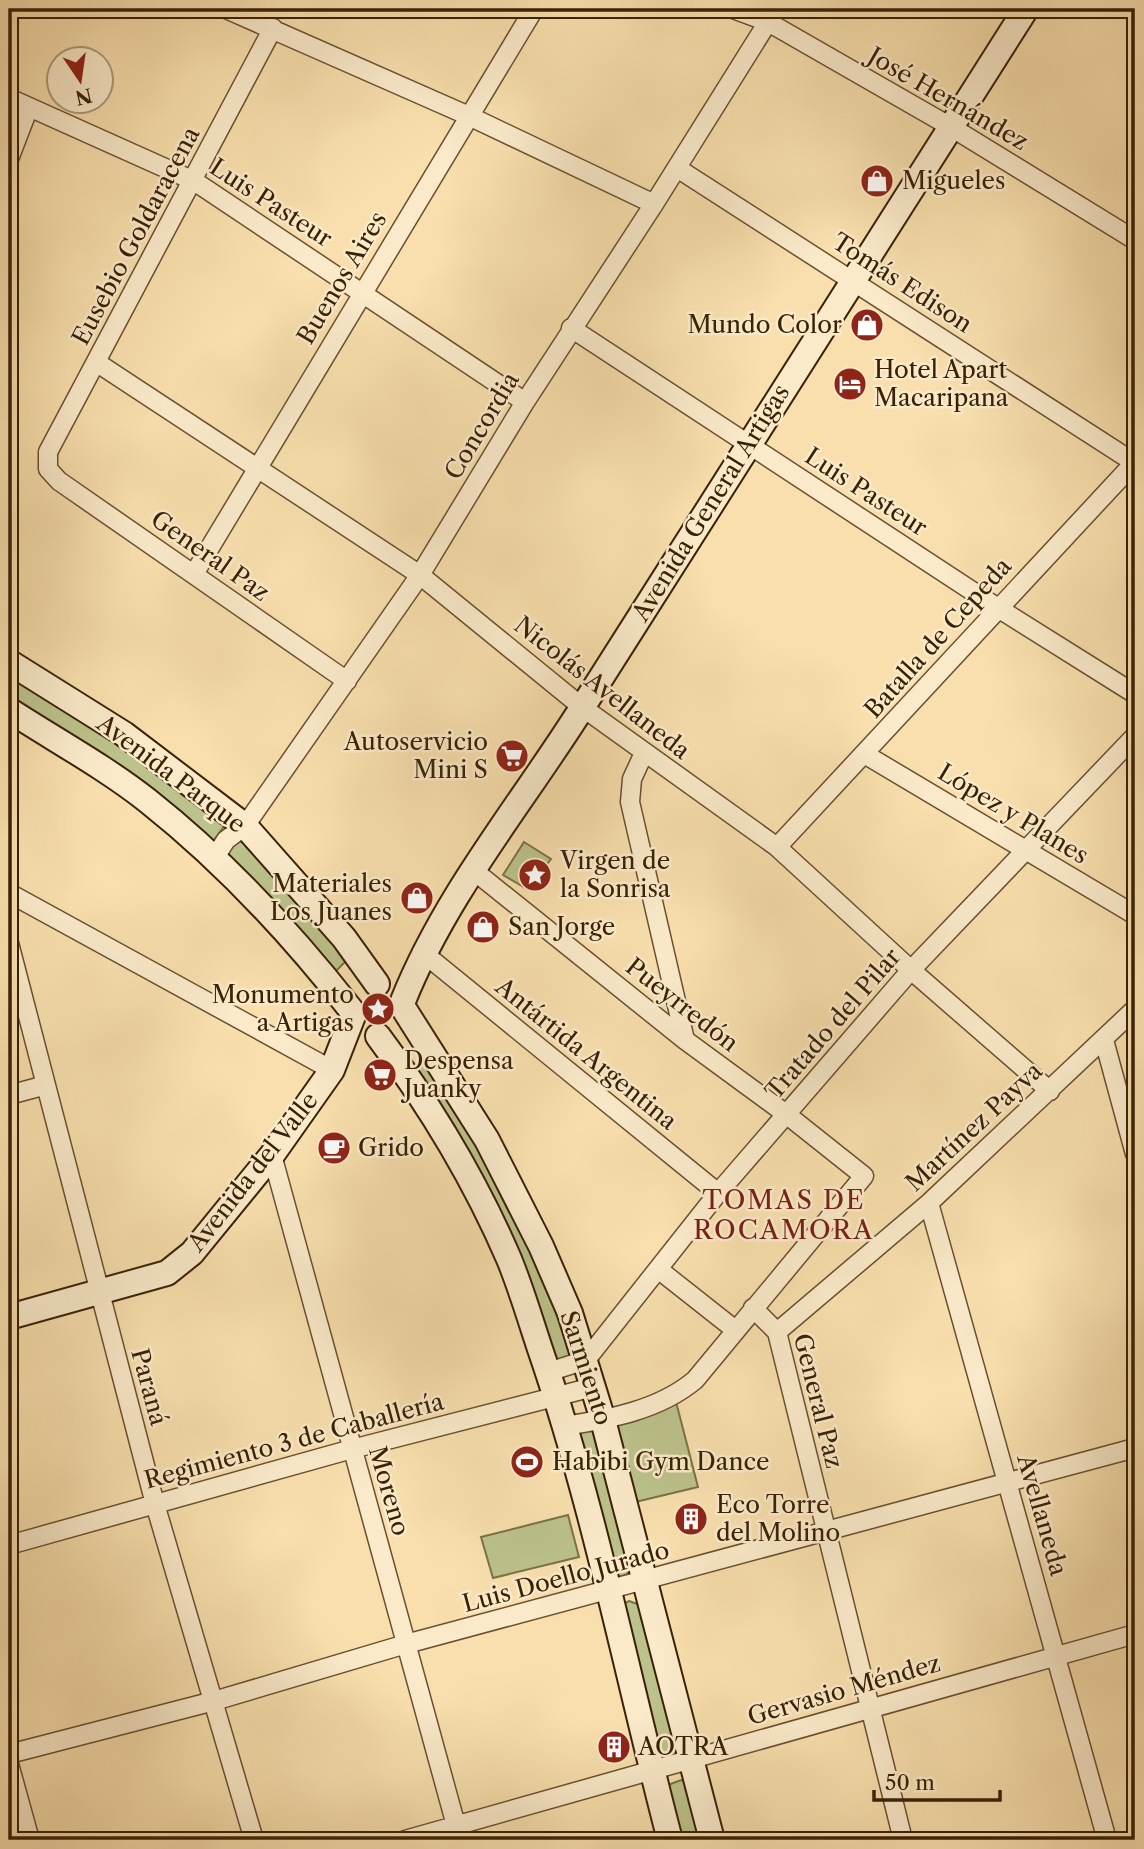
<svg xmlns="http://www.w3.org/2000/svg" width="1144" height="1849" viewBox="0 0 1144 1849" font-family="'Libre Caslon Text',serif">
<rect width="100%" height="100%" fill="#f8dfad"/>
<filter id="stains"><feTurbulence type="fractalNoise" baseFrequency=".00286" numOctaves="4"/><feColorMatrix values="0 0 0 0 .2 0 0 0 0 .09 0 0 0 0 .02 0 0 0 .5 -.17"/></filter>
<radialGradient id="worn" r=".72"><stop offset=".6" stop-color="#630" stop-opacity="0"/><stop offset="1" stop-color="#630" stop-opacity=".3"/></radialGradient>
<path fill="#bcc28b" stroke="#7a7248" stroke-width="2" d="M9,673L159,773L225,825L211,844L89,749L9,697Z
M239,835L350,957L334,973L224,857Z
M524,842L551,859L527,889L503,875Z
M422,1066H427L480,1145L534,1249L571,1357L556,1361L414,1073Z
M674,1394L698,1487L631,1503L610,1429Z
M592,1429L630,1570L626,1575L617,1577L577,1437L580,1430Z
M568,1515L579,1557L493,1578L481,1537Z
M629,1601L640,1605L677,1750L669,1755L660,1754L621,1605Z
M681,1780L686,1782L705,1840H679L668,1785Z"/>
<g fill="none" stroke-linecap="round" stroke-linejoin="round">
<defs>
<path id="minor" d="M226,9L469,116L654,204
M733,9L768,22L951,127L1135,240
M273,28L48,452V469L59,481L347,681
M9,98L194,181L525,402
M9,159L29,107
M677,168L1135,463
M571,328L998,608L1135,694
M96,362L420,575L582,707L777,847L911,970L1050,1091
M194,574L534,9
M644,753L632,779L630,802L685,1040
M866,755L1135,915
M777,847L1135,462
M215,857L226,840L245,826L420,575L525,402L654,204L776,9
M473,870L685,1040L786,1114L864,1176L695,1380C659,1410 610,1419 564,1426
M9,893L332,1070
M9,943L155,1504L254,1840
M422,952L718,1193
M1104,1040L1135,1154
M9,1095L46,1085
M272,1155L460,1840
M929,1203L1107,1840
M658,1269L734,1329
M753,1308L777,1332L903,1840
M777,1332L929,1203L1135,1009
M548,1372L586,1360L718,1193L911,970L1135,736
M9,1545L352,1449L593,1387
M9,1754L214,1701L406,1644L1135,1448
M9,1764L30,1840
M405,1840L1135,1634"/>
<path id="secondary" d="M9,662L124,734L245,826L344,938L377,984
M9,710C55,740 105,767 148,801C225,862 291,933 352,1011
M403,1001C447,891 525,800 587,700C732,468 880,239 1026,9
M404,1009L487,1140L541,1246L570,1313L603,1420L712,1840
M378,1036C429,1104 475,1180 509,1259C521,1288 530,1319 540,1349C595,1509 627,1676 670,1840
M9,1317L167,1273L192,1253L272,1155L332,1070L353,1016"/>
</defs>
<use href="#minor" stroke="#69502f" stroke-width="21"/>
<use href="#secondary" stroke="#392105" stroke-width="28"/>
<use href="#minor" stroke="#faeaca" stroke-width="18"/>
<use href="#secondary" stroke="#faeaca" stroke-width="24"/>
</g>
<defs>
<symbol id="shop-disc" viewBox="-11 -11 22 22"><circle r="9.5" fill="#8f2418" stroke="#faeaca"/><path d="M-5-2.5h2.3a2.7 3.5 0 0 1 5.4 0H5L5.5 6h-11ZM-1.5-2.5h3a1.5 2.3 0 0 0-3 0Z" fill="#fff"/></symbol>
<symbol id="hotel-disc" viewBox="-11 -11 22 22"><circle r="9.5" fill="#8f2418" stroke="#faeaca"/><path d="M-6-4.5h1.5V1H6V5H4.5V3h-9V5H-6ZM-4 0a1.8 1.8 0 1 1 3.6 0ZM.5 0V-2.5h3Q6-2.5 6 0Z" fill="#fff"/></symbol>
<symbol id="supermarket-disc" viewBox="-11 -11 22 22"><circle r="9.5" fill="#8f2418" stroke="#faeaca"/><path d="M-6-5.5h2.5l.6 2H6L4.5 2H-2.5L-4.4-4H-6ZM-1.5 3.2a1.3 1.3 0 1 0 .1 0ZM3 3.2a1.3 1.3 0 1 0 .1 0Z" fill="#fff"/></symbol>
<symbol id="sight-disc" viewBox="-11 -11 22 22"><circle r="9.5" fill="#8f2418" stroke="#faeaca"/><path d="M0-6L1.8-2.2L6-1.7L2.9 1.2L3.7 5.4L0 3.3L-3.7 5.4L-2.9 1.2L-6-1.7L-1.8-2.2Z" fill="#fff"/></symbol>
<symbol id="cafe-disc" viewBox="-11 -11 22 22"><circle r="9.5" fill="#8f2418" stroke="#faeaca"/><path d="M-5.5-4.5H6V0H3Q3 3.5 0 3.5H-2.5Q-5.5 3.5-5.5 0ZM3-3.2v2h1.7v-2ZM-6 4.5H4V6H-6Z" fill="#fff"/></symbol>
<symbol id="stadium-disc" viewBox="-11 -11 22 22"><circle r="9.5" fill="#8f2418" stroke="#faeaca"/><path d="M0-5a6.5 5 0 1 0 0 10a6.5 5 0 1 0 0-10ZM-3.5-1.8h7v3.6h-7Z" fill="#fff"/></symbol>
<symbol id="building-disc" viewBox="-11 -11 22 22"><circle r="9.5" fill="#8f2418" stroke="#faeaca"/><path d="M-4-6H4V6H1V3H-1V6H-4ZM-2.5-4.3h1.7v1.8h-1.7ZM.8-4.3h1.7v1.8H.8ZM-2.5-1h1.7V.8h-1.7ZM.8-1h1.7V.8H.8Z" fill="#fff"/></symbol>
</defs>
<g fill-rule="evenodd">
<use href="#shop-disc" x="858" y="162" width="38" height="38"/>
<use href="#shop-disc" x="848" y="306" width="38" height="38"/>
<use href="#hotel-disc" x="831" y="365" width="38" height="38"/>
<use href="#supermarket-disc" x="493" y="737" width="38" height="38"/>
<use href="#sight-disc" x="516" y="856" width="38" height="38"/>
<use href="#shop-disc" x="398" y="879" width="38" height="38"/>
<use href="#shop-disc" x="464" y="908" width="38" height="38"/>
<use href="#sight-disc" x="359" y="990" width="38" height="38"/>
<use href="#supermarket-disc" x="361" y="1056" width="38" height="38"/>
<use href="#cafe-disc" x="315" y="1129" width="38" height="38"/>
<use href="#stadium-disc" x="508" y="1443" width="38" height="38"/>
<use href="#building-disc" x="672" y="1500" width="38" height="38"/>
<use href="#building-disc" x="595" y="1728" width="38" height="38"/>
</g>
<g text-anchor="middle" stroke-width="5" stroke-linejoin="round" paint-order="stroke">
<g font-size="24" fill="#392105" stroke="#faeaca">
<text transform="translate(948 99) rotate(30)" y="8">José Hernández</text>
<text transform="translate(271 203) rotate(33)" y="8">Luis Pasteur</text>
<text transform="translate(136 236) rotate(-62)" y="8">Eusebio Goldaracena</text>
<text transform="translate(342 278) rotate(-59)" y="8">Buenos Aires</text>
<text transform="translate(902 283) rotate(33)" y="8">Tomás Edison</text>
<text transform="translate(482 426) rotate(-59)" y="8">Concordia</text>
<text transform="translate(866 492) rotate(33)" y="8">Luis Pasteur</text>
<text transform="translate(711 503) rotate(-58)" y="8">Avenida General Artigas</text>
<text transform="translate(210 556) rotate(35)" y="8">General Paz</text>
<text transform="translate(938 638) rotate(-48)" y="8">Batalla de Cepeda</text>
<text transform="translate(602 688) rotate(38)" y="8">Nicolás Avellaneda</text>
<text transform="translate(171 774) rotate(37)" y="8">Avenida Parque</text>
<text transform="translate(1013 814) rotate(31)" y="8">López y Planes</text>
<text transform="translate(682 1005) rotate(38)" y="8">Pueyrredón</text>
<text transform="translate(833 1024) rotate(-49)" y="8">Tratado del Pilar</text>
<text transform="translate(586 1054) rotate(39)" y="8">Antártida Argentina</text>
<text transform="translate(974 1127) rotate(-43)" y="8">Martínez Payva</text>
<text transform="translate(253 1172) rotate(-52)" y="8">Avenida del Valle</text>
<text transform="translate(586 1368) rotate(72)" y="8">Sarmiento</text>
<text transform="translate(149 1387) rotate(75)" y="8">Paraná</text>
<text transform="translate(818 1401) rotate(76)" y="8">General Paz</text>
<text transform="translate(294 1441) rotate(-15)" y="8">Regimiento 3 de Caballería</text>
<text transform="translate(389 1491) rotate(74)" y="8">Moreno</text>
<text transform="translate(1042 1515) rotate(74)" y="8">Avellaneda</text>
<text transform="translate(566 1577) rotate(-15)" y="8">Luis Doello Jurado</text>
<text transform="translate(844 1690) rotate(-16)" y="8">Gervasio Méndez</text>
</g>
<g font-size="24" fill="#392105" stroke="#faeaca" text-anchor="start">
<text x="902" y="189">Migueles</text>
<text x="842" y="333" text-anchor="end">Mundo Color</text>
<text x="874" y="378">Hotel Apart<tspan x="874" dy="28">Macaripana</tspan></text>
<text x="488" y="750" text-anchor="end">Autoservicio<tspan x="488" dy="28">Mini S</tspan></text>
<text x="560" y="869">Virgen de<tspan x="560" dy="28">la Sonrisa</tspan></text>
<text x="392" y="892" text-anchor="end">Materiales<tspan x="392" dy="28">Los Juanes</tspan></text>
<text x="508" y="935">San Jorge</text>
<text x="354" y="1003" text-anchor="end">Monumento<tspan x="354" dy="28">a Artigas</tspan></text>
<text x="404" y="1069">Despensa<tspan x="404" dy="28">Juanky</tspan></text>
<text x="358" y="1156">Grido</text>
<text x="552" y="1470">Habibi Gym Dance</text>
<text x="716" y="1513">Eco Torre<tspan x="716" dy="28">del Molino</tspan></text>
<text x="638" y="1755">AOTRA</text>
</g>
<g font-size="26" letter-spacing="2" fill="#7a1f14" stroke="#faeaca">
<text x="784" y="1209">TOMAS DE<tspan x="784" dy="30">ROCAMORA</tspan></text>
</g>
</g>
<rect width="1144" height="1849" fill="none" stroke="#f8dfad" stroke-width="35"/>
<rect x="10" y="10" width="1123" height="1828" fill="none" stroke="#392105" stroke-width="3.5"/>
<rect x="18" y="18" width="1109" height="1814" fill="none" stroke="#392105" stroke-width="2"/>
<g transform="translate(80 80) rotate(167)"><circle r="33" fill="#faeaca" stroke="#ad9a7b" stroke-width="2"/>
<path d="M0-5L12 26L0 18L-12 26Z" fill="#8f2418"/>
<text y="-10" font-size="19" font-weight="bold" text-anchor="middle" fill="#392105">N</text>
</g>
<path d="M874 1790v10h126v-10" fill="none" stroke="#392105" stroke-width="3.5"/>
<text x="885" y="1790" font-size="21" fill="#392105" stroke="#faeaca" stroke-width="5" paint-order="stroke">50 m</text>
<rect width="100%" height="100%" filter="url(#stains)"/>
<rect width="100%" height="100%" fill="url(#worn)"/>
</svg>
